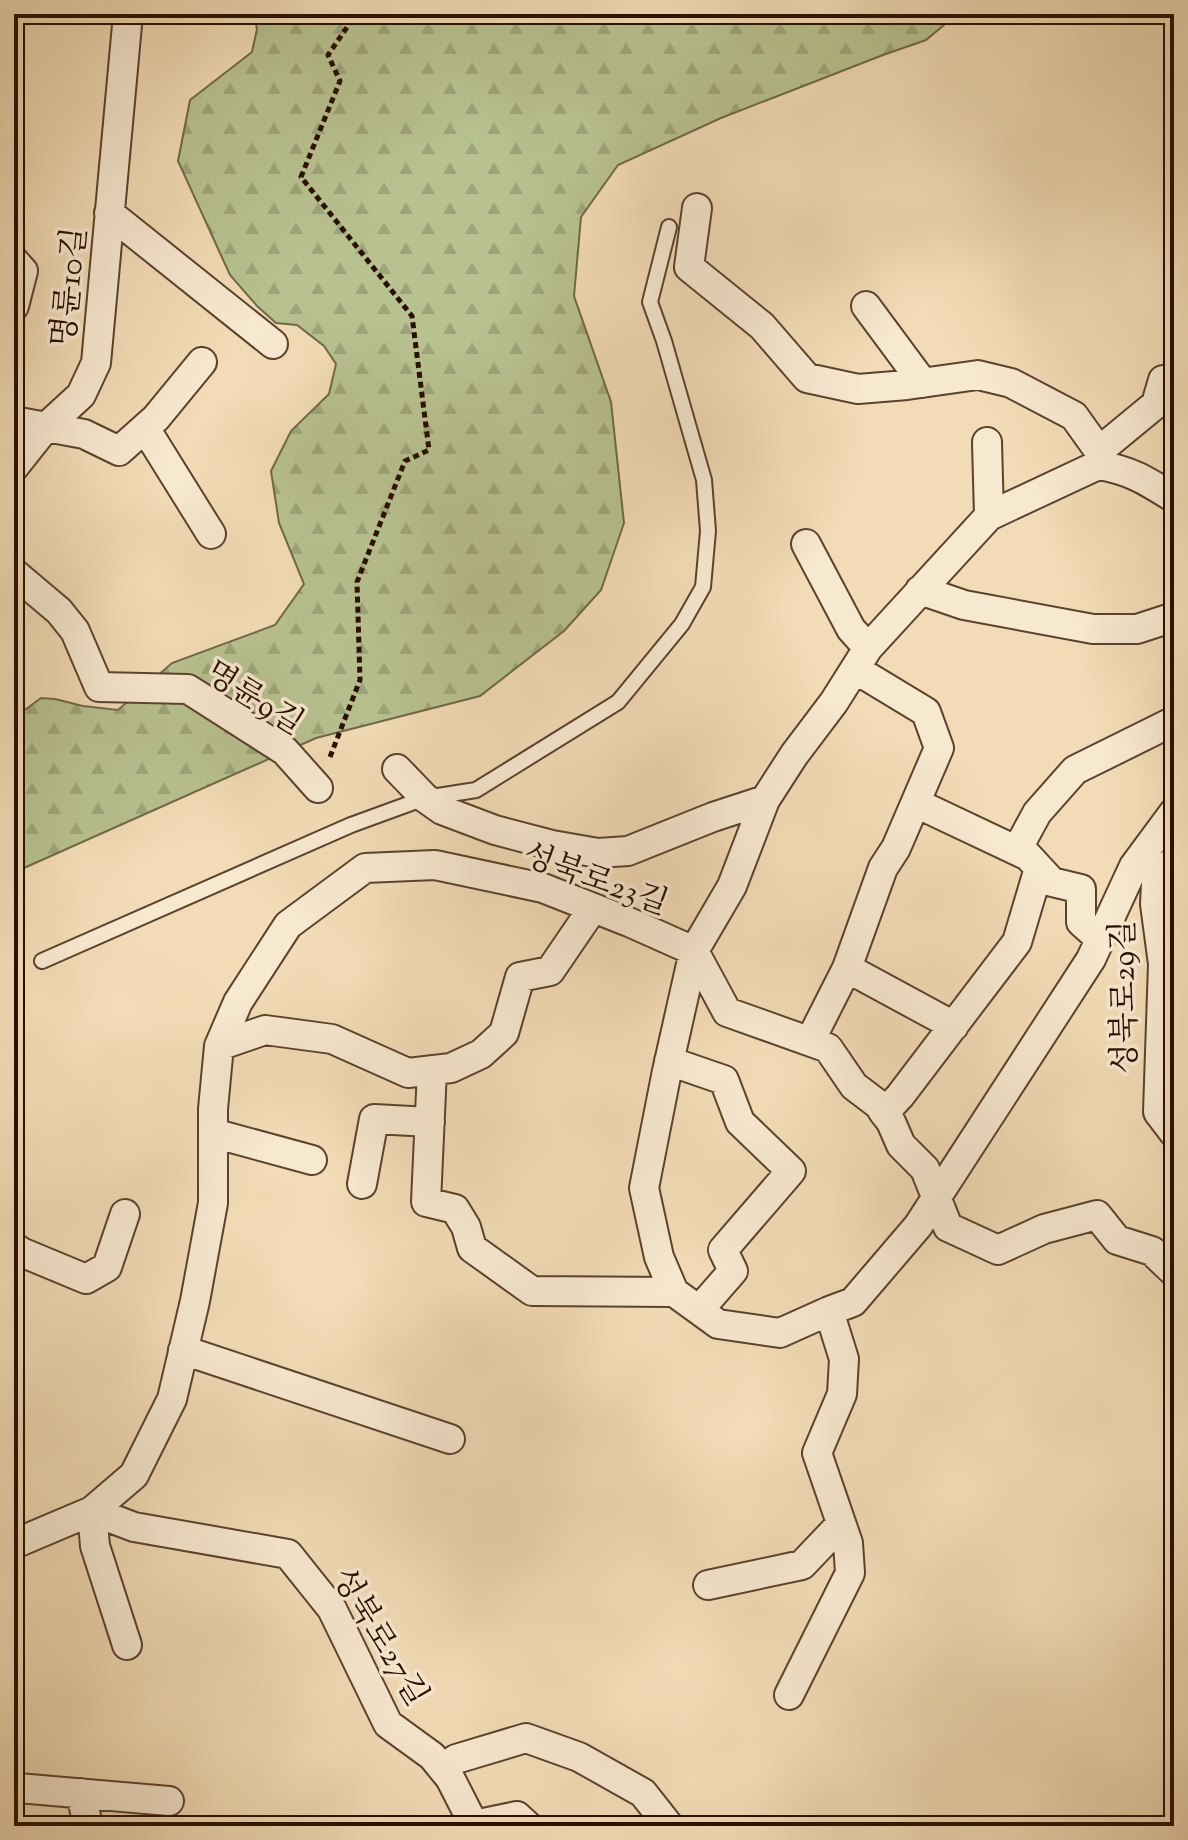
<svg xmlns="http://www.w3.org/2000/svg" width="1188" height="1840" viewBox="0 0 1188 1840" font-family="'Sorts Mill Goudy','Noto Serif KR',serif">
<defs>
<pattern id="forest-firs" width="22" height="20" patternUnits="userSpaceOnUse" patternTransform="scale(2)"><rect width="22" height="20" fill="#b8c190"/><path d="M5 1l3.5 6h-7zM16 11l3.5 6h-7z" fill="#9ea57a"/></pattern>
</defs>
<rect width="100%" height="100%" fill="#f2dbb6"/>
<filter id="stains"><feTurbulence type="fractalNoise" baseFrequency=".0025" numOctaves="4"/><feColorMatrix values="0 0 0 0 .2 0 0 0 0 .09 0 0 0 0 .02 0 0 0 .5 -.17"/></filter>
<radialGradient id="worn" r=".72"><stop offset=".6" stop-color="#630" stop-opacity="0"/><stop offset="1" stop-color="#630" stop-opacity=".3"/></radialGradient>
<path fill="url(#forest-firs)" stroke="#706848" stroke-width="2" d="M254,14H957L926,40L883,55L721,118L618,165L581,217L574,296L611,402L624,523L601,590L564,631L480,696L316,738L24,868L14,870V718L41,698L55,699L83,706L118,710L172,663L275,625L304,584L279,523L271,471L291,431L329,394L336,364L324,346L297,325L276,323L257,306L230,275L178,161L190,100L252,52L257,29Z"/>
<g fill="none" stroke-linecap="round" stroke-linejoin="round">
<defs>
<path id="lane" d="M42,961L351,825L425,798L476,790L618,702L682,624L703,587L708,531L704,480L664,341L650,302L669,227"/>
<path id="street" d="M697,208L689,267L762,326L807,378L858,389L907,385L978,375L1011,383L1074,416L1099,451
M109,213L273,344
M14,261L23,271L14,306
M866,306L923,383
M14,421L84,434L119,451L156,418L202,362
M145,428L211,534
M987,442L989,516
M1098,465L1099,451L1156,404L1163,380
M14,467L45,428L81,395L96,363L128,14
M1174,498C1147,481 1130,470 1098,465L989,516L868,648L834,702L794,755L765,800L732,886L694,951L667,1071L644,1188L659,1257L674,1292L718,1324L780,1333L829,1311L853,1302L918,1226L1091,959L1134,866L1174,812
M806,544L851,629L868,648
M14,573L59,611L75,631L99,687L188,689L285,751L318,788
M920,590L964,605L1093,629H1137L1174,617
M397,769L425,798L442,810L495,830L552,845L598,853L628,851L713,817L765,800
M916,803L1028,856L1052,882L1081,889V922L1100,939
M1017,850L1037,813L1075,770L1174,721
M1174,862L1170,864L1156,883L1155,904L1163,964L1158,1112L1174,1133
M847,968L954,1026
M810,1041L847,968L883,868L896,848L939,748L926,712L855,669
M219,1046L265,1030L332,1039L408,1073L451,1068L481,1054L504,1033L520,977L550,971L593,908
M669,1061L724,1080L740,1122L791,1171L723,1250L733,1271L699,1310
M432,1070L426,1202L455,1209L466,1227L472,1248L532,1291L674,1292
M884,1113L900,1096L1017,942L1039,868
M213,1133L312,1160
M362,1184L374,1119L430,1122
M14,1247L21,1252L86,1279L107,1267L125,1214
M183,1350L450,1439
M14,1544L92,1511L134,1475L172,1399L195,1301L213,1203V1109L219,1046L238,1002L288,925L365,868L435,865L543,888L629,922L694,951L727,1012L828,1048L854,1086L879,1105L884,1113L891,1122L901,1145L925,1169L948,1227L998,1250L1044,1229L1097,1215L1117,1240L1152,1251L1174,1272
M708,1585L802,1565L841,1524
M127,1645L95,1546L92,1511L134,1527L288,1554L332,1609L388,1724L432,1756L450,1778L474,1825L517,1816L528,1826
M789,1695L850,1573L848,1543L817,1453L842,1394L844,1359L829,1311
M443,1768L456,1759L526,1738L579,1757L643,1793L669,1826
M14,1789L18,1788L169,1801
M81,1793L88,1826"/>
</defs>
<use href="#lane" stroke="#5b422e" stroke-width="18"/>
<use href="#street" stroke="#5b422e" stroke-width="32"/>
<path stroke="#290f01" stroke-width="5" stroke-dasharray="6 4" stroke-linecap="butt" d="M330,757L360,680L357,582L405,461L429,450L412,316L301,177L340,81L328,55L356,14"/>
<use href="#lane" stroke="#f7e8d0" stroke-width="14"/>
<use href="#street" stroke="#f7e8d0" stroke-width="28"/>
</g>
<g text-anchor="middle" stroke-width="7" stroke-linejoin="round" paint-order="stroke">
<g font-size="32" fill="#290f01" stroke="#f7e8d0">
<text transform="translate(68 287) rotate(-84)" y="11">명륜10길</text>
<text transform="translate(255 697) rotate(32)" y="11">명륜9길</text>
<text transform="translate(596 878) rotate(20)" y="11">성북로23길</text>
<text transform="translate(1123 997) rotate(-91)" y="11">성북로29길</text>
<text transform="translate(381 1636) rotate(59)" y="11">성북로27길</text>
</g>
</g>
<rect width="1188" height="1840" fill="none" stroke="#f2dbb6" stroke-width="48"/>
<rect x="16" y="16" width="1156" height="1808" fill="none" stroke="#290f01" stroke-width="4"/>
<rect x="24" y="24" width="1140" height="1792" fill="none" stroke="#290f01" stroke-width="2"/>
<rect width="100%" height="100%" filter="url(#stains)"/>
<rect width="100%" height="100%" fill="url(#worn)"/>
</svg>
